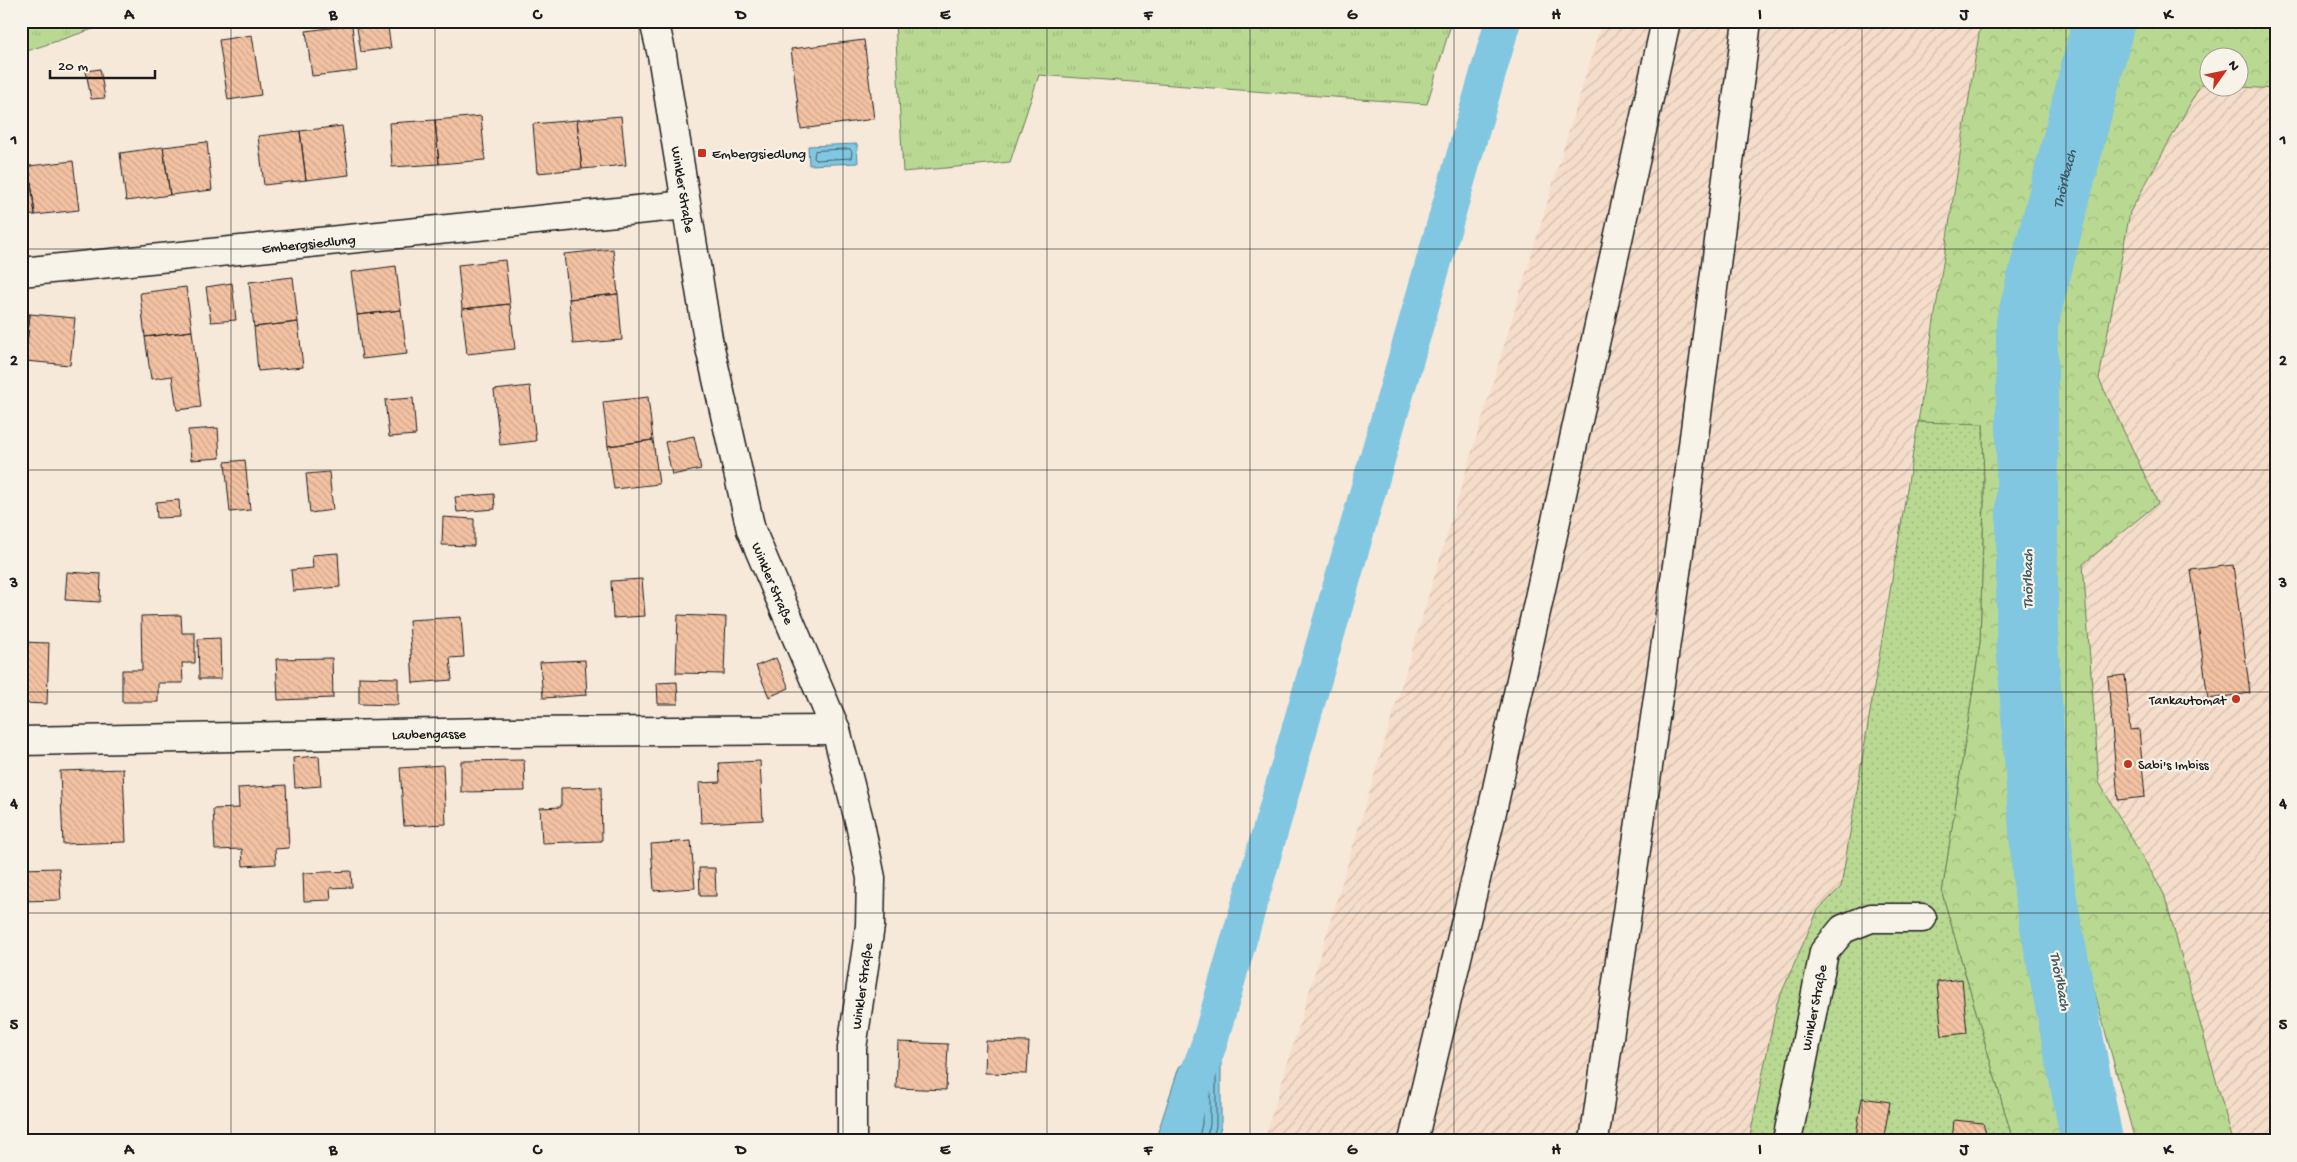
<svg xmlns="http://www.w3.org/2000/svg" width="2297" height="1162" viewBox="0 0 2297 1162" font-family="'Gochi Hand',sans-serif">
<defs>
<pattern id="industrial-furrows" width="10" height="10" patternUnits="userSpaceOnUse" patternTransform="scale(1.25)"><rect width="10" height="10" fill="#f5ddca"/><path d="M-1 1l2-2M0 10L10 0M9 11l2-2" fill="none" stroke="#d1bdad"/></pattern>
<pattern id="grass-tufts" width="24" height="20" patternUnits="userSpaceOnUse" patternTransform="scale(1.25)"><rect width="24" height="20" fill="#b9d992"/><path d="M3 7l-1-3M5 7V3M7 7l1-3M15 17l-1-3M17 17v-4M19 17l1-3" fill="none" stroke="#9eba7d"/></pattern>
<pattern id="forest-crowns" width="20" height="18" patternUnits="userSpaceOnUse" patternTransform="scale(1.25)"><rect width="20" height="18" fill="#b9d992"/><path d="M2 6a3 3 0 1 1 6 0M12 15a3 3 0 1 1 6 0" fill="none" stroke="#9eba7d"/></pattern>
<pattern id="garden-dots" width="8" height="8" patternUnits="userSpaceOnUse" patternTransform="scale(1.25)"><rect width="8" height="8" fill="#b9d992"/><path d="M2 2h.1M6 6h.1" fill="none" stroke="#9eba7d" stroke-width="1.8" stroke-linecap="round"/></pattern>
<pattern id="building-back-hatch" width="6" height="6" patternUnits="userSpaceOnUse" patternTransform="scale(1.25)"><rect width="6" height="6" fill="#f3c2a3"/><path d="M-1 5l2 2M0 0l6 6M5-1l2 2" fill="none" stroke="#d0a68c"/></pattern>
</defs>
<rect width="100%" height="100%" fill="#f6e9da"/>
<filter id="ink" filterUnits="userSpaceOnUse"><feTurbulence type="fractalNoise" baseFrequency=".02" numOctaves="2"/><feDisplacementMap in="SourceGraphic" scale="10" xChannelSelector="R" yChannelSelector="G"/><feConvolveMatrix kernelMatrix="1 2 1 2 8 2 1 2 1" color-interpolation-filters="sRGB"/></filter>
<g filter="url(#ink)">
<path fill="url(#industrial-furrows)" d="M1602,21H1981L1841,887L1818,910L1777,1003L1749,1141H1264Z
M2201,84L2209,85L2210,88L2276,89V1141H2233L2164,894L2099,782L2083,564L2158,503L2099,379L2130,212Z"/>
<path fill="url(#grass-tufts)" stroke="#6a7a57" d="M21,21H117L21,53Z
M895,21H1452L1427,104L1039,75L1010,162L903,172Z"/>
<path fill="url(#forest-crowns)" stroke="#6a7a57" d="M1981,21H2076L2007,322L2012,851L2072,1141H2013L1942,893L1980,642L1984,500L1983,425L1918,422Z
M2123,21H2276V89L2240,87V58H2210L2209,85L2201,84L2130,212L2099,379L2158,503L2083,564L2099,782L2164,894L2233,1141H2135L2090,975L2042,718L2044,382Z"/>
<path fill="url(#garden-dots)" stroke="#6a7a57" d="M1918,422L1983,424L1984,500L1980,642L1942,893L2013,1141H1749L1777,1003L1818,910L1841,887Z"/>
<path fill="#81c7e2" stroke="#598393" d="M857,144L858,163L809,165L808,146Z
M1209,1044L1221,1060V1127L1216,1141H1155L1179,1067Z"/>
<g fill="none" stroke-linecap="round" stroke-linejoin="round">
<path stroke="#44606b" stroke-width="1" d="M850,149L852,152L851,158L816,160L814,158L815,151Z
M1160,1141L1183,1070L1207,1052L1216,1063V1126L1212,1141
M1167,1141L1188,1074L1206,1061L1210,1065V1125L1205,1141
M1175,1141L1195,1078L1200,1075L1202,1077V1124L1198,1141"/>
<path stroke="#81c7e2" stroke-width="36" d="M1177,1141L1186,1106L1209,1044L1503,21"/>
<path stroke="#81c7e2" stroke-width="62" id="s1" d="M2092,1141L2044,889L2027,642V323L2104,21"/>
</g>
<path fill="url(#building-back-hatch)" stroke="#1c1c1c" d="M387,21L391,48L361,52L356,22Z
M474,21H511L474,24Z
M352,25L357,71L312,76L306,31Z
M252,35L261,95L228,100L219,40Z
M864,40L874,119L801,129L791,49Z
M100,69L105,98L91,99L86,71Z
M481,116L485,160L439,164L435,120Z
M621,116L626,165L582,169L577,120Z
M435,120L439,164L392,167L389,123Z
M577,120L582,169L537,173L533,124Z
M342,126L349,175L306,180L300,131Z
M300,131L306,180L264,185L258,136Z
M207,142L212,190L170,195L163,147Z
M163,147L170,195L126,201L120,153Z
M73,161L79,210L35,215L29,166Z
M29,166L35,215L21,216V167Z
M613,249L618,294L569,299L564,254Z
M505,260L510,304L462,309L458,265Z
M396,266L401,310L357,315L351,272Z
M293,277L298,322L254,327L249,282Z
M232,283L236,320L211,322L206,287Z
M186,287L192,331L145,337L140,293Z
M618,294L622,340L573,344L569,299Z
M510,304L515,349L467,354L462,309Z
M401,310L407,354L362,359L357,315Z
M21,313L30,314L25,361H21Z
M30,314L75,318L70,365L25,361Z
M298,322L303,367L258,371L254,327Z
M192,331L201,407L177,410L172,376L151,379L145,337Z
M530,386L536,441L500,445L494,390Z
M648,397L653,440L608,446L603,402Z
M413,398L416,435L389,437L385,400Z
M218,428L220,458L191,460L188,430Z
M694,436L701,469L672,475L665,442Z
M653,440L659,484L614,489L608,446Z
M245,460L250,510L230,512L225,462Z
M329,472L333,510L310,513L306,474Z
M494,494L495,509L457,512L455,497Z
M179,500L180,517L157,518L156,502Z
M443,517L474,519V546L442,545Z
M338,553L340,587L293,591L291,570L313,568L312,555Z
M2233,565L2250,693L2208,699L2191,570Z
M67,572L101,574L100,602L65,600Z
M642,579L645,616L613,618L611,581Z
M181,615L182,633H195V663H182L183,683H158V702H122V670H142L141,616Z
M678,615L726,617L724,674L676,673Z
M461,617L464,657L450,658L452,680L413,683L409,620Z
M220,638L221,679H199L198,639Z
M21,642L49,643L47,704L21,703Z
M332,658L333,698L278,700L276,659Z
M776,658L789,688L769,697L756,666Z
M585,660L587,695L543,698L540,662Z
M2125,675L2130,730L2139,729L2145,797L2118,800L2108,677Z
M359,677L398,678V705L359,704Z
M677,682L678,704H658L657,683Z
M319,756L321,786L295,788L293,758Z
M524,760L525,791L461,792V761Z
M760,761L763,820L701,823L699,783L720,782L719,763Z
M443,765L446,824L404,826L400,768Z
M123,769L126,842L63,844L60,771Z
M286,785L289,848L275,849L276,864L243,866L242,849L215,850L213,809L239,808L238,788Z
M601,787L602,841L542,843L540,808L561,807V788Z
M691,841L695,888L654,891L651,844Z
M59,868L61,900L21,901V869Z
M699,868H715L716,896H700Z
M351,871L352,887L330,888L331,900L304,901L303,873Z
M1962,979L1967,1033L1942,1036L1937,982Z
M986,1041L1029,1042L1027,1074L985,1073Z
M898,1042L948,1044L946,1090L896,1088Z
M1862,1098L1890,1102L1883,1141L1856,1136Z
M1954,1120L1983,1123L1988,1141H1952Z
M1064,1137H1080V1141H1064Z
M919,1138L966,1140V1141H919Z"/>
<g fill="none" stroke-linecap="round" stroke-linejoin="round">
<defs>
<g id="minor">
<path id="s2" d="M654,21L662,55L708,339L751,530L836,730L860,824L871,878L870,926L852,1048V1141"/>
<path id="s3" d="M21,272L686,205"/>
<path id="s4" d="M21,741L492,732L836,730"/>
<path d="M1413,1141L1491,816L1666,21"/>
<path d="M1594,1141L1683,524L1747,21"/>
<path id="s5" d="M1787,1141L1824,952L1843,929L1871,918H1922"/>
</g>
</defs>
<use href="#minor" stroke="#1c1c1c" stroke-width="31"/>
<use href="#minor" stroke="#f7f3e8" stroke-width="28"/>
</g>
</g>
<path fill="none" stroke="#1c1c1c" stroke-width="1" stroke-opacity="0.55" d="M231,21V1141M435,21V1141M639,21V1141M843,21V1141M1047,21V1141M1250,21V1141M1454,21V1141M1658,21V1141M1862,21V1141M2066,21V1141M21,249H2276M21,470H2276M21,692H2276M21,913H2276"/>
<g fill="#c8321e" stroke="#f7f3e8" stroke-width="2">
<rect x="697" y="148" width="10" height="10" rx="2.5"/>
<circle cx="2236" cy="699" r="5"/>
<circle cx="2128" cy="764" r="5"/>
</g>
<g text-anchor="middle" stroke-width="4.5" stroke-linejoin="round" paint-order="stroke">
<g font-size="14" fill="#1c1c1c" stroke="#f7f3e8" text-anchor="start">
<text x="712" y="158">Embergsiedlung</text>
<text x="2226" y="704" text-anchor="end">Tankautomat</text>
<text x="2138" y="769">Sabi's Imbiss</text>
</g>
<g font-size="14" fill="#1c1c1c" stroke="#f7f3e8">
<text dy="5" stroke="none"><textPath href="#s2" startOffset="171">Winkler Straße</textPath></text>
<text dy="5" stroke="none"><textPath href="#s3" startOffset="289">Embergsiedlung</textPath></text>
<text dy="5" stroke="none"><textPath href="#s2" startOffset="576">Winkler Straße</textPath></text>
<text dy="5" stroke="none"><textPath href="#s4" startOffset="408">Laubengasse</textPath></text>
<text transform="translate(861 986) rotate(-82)" y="5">Winkler Straße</text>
<text dy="5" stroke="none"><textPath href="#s5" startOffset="136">Winkler Straße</textPath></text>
</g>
<g font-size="15" font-style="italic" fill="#3f5861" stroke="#f7f3e8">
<text dy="5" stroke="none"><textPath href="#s1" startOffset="972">Thörlbach</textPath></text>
<text transform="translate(2027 579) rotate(-90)" y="5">Thörlbach</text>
<text transform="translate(2061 981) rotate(79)" y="5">Thörlbach</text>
</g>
</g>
<rect width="2297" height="1162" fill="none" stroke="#f7f3e8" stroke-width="55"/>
<g transform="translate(2224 72) rotate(57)"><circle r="24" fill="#f7f3e8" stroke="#9f9d96"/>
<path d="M0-4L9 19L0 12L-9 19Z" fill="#c8321e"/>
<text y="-8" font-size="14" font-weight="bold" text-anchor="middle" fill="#1c1c1c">N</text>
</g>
<path d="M50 70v8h105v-8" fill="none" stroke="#1c1c1c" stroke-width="2.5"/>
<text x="58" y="70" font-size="15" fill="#1c1c1c" stroke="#f7f3e8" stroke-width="4" paint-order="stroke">20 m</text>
<rect x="28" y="28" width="2242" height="1106" fill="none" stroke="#1c1c1c" stroke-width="2"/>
<g font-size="16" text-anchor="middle" font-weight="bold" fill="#1c1c1c">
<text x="129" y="19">A</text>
<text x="333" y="19">B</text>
<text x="537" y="19">C</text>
<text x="741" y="19">D</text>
<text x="945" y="19">E</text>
<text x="1148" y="19">F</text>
<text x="1352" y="19">G</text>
<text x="1556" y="19">H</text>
<text x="1760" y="19">I</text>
<text x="1964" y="19">J</text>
<text x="2168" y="19">K</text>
<text x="14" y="144">1</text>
<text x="2283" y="144">1</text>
<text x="14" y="365">2</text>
<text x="2283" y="365">2</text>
<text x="14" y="587">3</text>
<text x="2283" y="587">3</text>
<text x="14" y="808">4</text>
<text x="2283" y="808">4</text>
<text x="14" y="1029">5</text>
<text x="2283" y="1029">5</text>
<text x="129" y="1154">A</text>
<text x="333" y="1154">B</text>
<text x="537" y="1154">C</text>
<text x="741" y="1154">D</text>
<text x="945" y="1154">E</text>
<text x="1148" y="1154">F</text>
<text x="1352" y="1154">G</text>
<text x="1556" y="1154">H</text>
<text x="1760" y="1154">I</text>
<text x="1964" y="1154">J</text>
<text x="2168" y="1154">K</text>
</g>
</svg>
